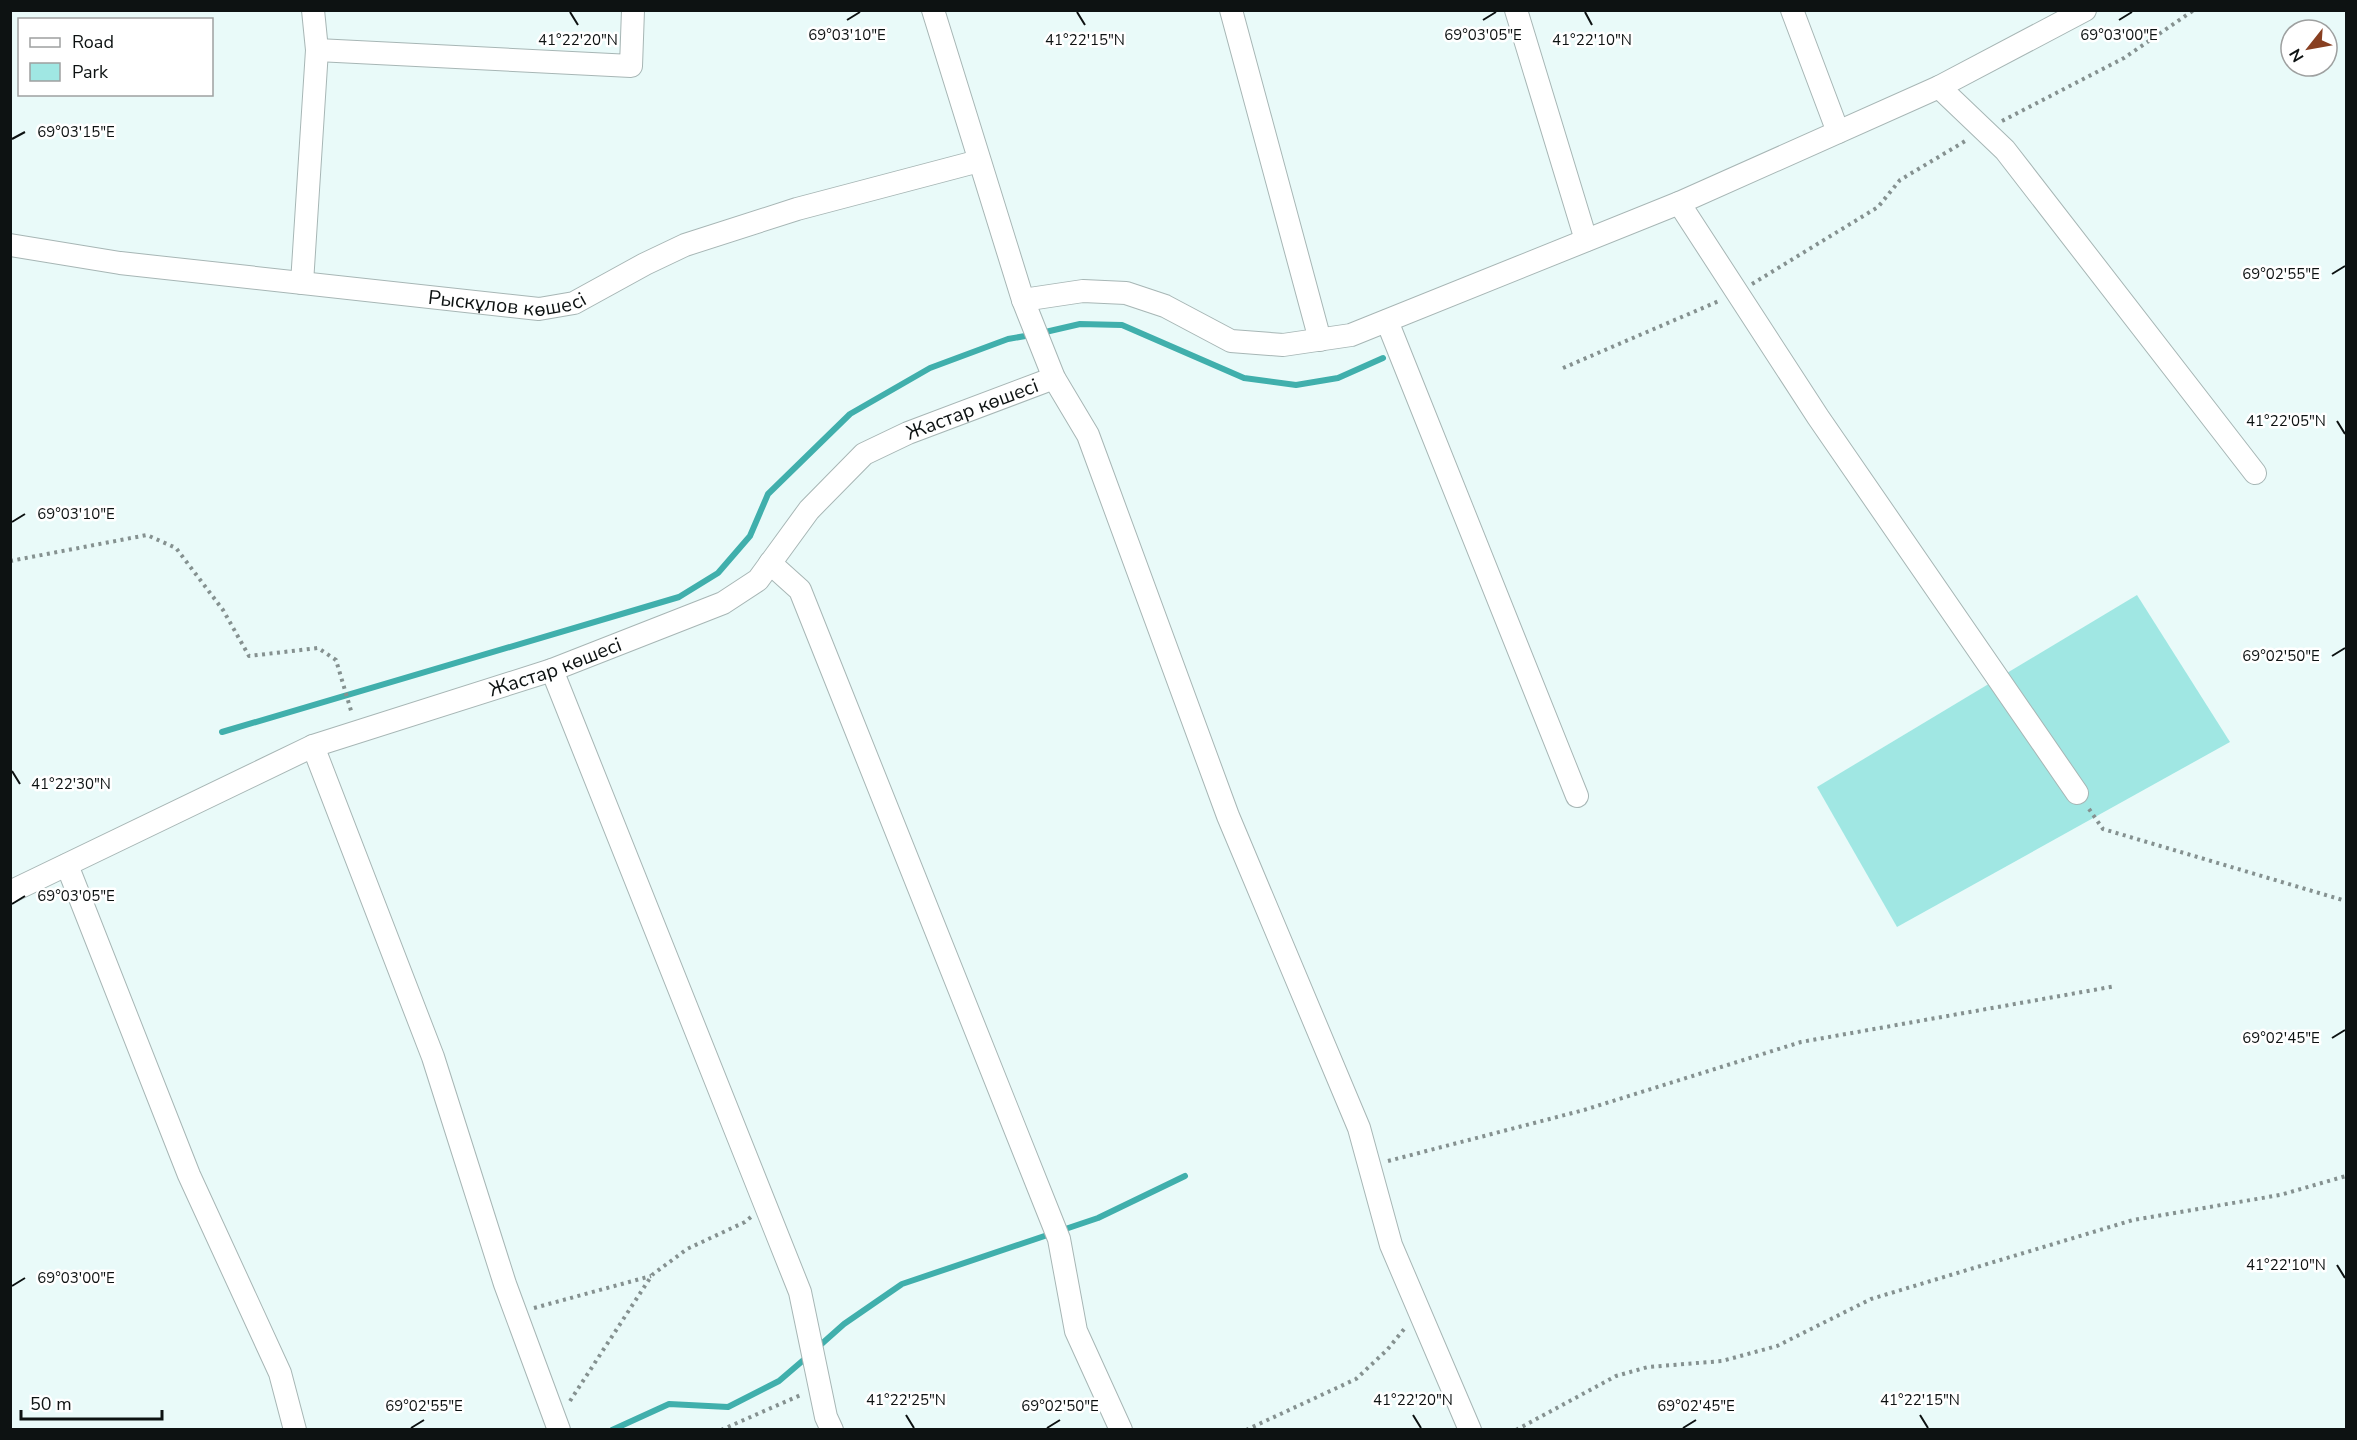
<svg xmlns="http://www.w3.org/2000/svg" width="2357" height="1440" viewBox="0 0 2357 1440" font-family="'Nunito Sans',sans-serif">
<rect width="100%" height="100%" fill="#e9faf9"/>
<path fill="#a0e7e3" d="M2137,595L2230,742L1897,927L1817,787Z"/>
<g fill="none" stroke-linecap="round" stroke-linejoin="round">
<path stroke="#40afac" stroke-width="6" d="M1041,333L1080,324L1122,325L1244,378L1296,385L1338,378L1383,358
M222,732L679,597L718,573L750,536L768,494L850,414L930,368L1008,339L1031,335
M817,1348L844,1324L902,1284L1098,1218L1185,1176
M612,1430L669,1404L728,1407L779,1381L807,1357"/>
<defs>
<g id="minor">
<path d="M933,10L1023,300L1054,378L1088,435L1228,816L1359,1128L1391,1245L1470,1430"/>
<path d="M1231,10L1320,340"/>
<path d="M1516,10L1586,240"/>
<path d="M1792,10L1838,132"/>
<path d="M317,50L631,66L633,10"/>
<path d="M1939,87L2005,150L2255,473"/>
<path d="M1679,203L1818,417L2077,793"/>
<path id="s1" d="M10,245L120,263L539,309L574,303L645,264L685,245L797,209L979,161"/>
<path d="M302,283L317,50L313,10"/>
<path d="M1023,300L1083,291L1126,293L1165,306L1231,341L1283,345L1351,335L1679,203L1939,87L2085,10"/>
<path d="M1387,321L1577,796"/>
<path d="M770,563L800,590L1059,1239L1076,1331L1121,1430"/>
<path d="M552,670L800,1292L826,1417L832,1430"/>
<path d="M313,746L433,1057L505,1284L559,1430"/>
<path d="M67,865L189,1175L280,1373L295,1430"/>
<path id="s2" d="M10,892L313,746L552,670L723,603L758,580L809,510L864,454L908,433L1054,378"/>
</g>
</defs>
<use href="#minor" stroke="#a7b6b5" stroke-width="24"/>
<path stroke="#859190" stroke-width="4" stroke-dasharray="3 4.5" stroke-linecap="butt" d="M2002,121L2124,58L2194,10
M1752,284L1878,207L1900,180L1967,140
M1563,368L1719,301
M10,561L147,535L176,548L223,610L249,656L318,648L336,660L352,714
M2089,809L2103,829L2346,901
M1388,1161L1584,1110L1801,1042L2116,986
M534,1308L651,1276
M570,1401L652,1275L687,1249L745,1222L751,1217
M721,1430L803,1394
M1246,1430L1356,1379L1387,1350L1405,1328
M1516,1430L1616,1376L1648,1367L1722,1361L1777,1346L1871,1299L2133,1220L2280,1195L2346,1176"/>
<use href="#minor" stroke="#fff" stroke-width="22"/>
</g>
<path fill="none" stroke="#0d1212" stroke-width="2" d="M570,12L578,25M1077,12L1085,25M1585,12L1592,25M847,20L860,12M1483,20L1496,12M2119,20L2132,12M12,139L25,132M2332,274L2345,266M2337,421L2345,434M12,522L25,514M2332,656L2345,648M12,771L20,784M12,904L25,896M2332,1038L2345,1030M2337,1265L2345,1278M12,1286L25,1278M906,1415L914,1428M1413,1415L1421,1428M1920,1415L1928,1428M411,1428L424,1420M1047,1428L1060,1420M1683,1428L1696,1420"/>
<g text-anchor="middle" stroke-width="5" stroke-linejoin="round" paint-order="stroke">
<g font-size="20" fill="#0d1212" stroke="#fff">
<text dy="7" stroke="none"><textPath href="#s1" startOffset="501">Рыскұлов көшесі</textPath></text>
<text dy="7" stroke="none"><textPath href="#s2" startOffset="1095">Жастар көшесі</textPath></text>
<text dy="7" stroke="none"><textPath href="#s2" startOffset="591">Жастар көшесі</textPath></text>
</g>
</g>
<g font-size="15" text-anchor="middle" fill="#0d1212" stroke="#fff" stroke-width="5" stroke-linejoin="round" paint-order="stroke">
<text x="847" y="40">69°03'10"E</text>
<text x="1483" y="40">69°03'05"E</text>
<text x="2119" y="40">69°03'00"E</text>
<text x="578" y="45">41°22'20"N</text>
<text x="1085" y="45">41°22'15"N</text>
<text x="1592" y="45">41°22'10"N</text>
<text x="76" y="137">69°03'15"E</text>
<text x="2281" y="279">69°02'55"E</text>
<text x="2286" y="426">41°22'05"N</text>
<text x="76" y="519">69°03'10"E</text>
<text x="2281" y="661">69°02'50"E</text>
<text x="71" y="789">41°22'30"N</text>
<text x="76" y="901">69°03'05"E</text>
<text x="2281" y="1043">69°02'45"E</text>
<text x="2286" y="1270">41°22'10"N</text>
<text x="76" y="1283">69°03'00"E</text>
<text x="906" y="1405">41°22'25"N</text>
<text x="1413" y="1405">41°22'20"N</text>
<text x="1920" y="1405">41°22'15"N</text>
<text x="424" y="1411">69°02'55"E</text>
<text x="1060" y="1411">69°02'50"E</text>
<text x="1696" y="1411">69°02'45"E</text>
</g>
<rect width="2357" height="1440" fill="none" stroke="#0d1212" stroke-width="24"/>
<rect x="18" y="18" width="195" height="78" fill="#ffffff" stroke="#9ea0a0" stroke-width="1.5"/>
<rect x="30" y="38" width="30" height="9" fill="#ffffff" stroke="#9ea0a0" stroke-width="1.5"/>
<text x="72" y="48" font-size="18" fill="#0d1212">Road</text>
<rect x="30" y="63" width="30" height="18" fill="#a0e7e3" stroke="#9ea0a0" stroke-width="1.5"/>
<text x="72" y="78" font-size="18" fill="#0d1212">Park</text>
<g transform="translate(2309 48) rotate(239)"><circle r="28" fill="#ffffff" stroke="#9ea0a0" stroke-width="1.5"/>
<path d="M0-4.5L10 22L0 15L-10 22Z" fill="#883f21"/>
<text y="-9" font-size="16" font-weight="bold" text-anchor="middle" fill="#0d1212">N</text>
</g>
<path d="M21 1410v9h141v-9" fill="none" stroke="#0d1212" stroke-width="3"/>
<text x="30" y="1410" font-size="18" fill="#0d1212" stroke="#ffffff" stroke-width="4.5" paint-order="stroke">50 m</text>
</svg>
